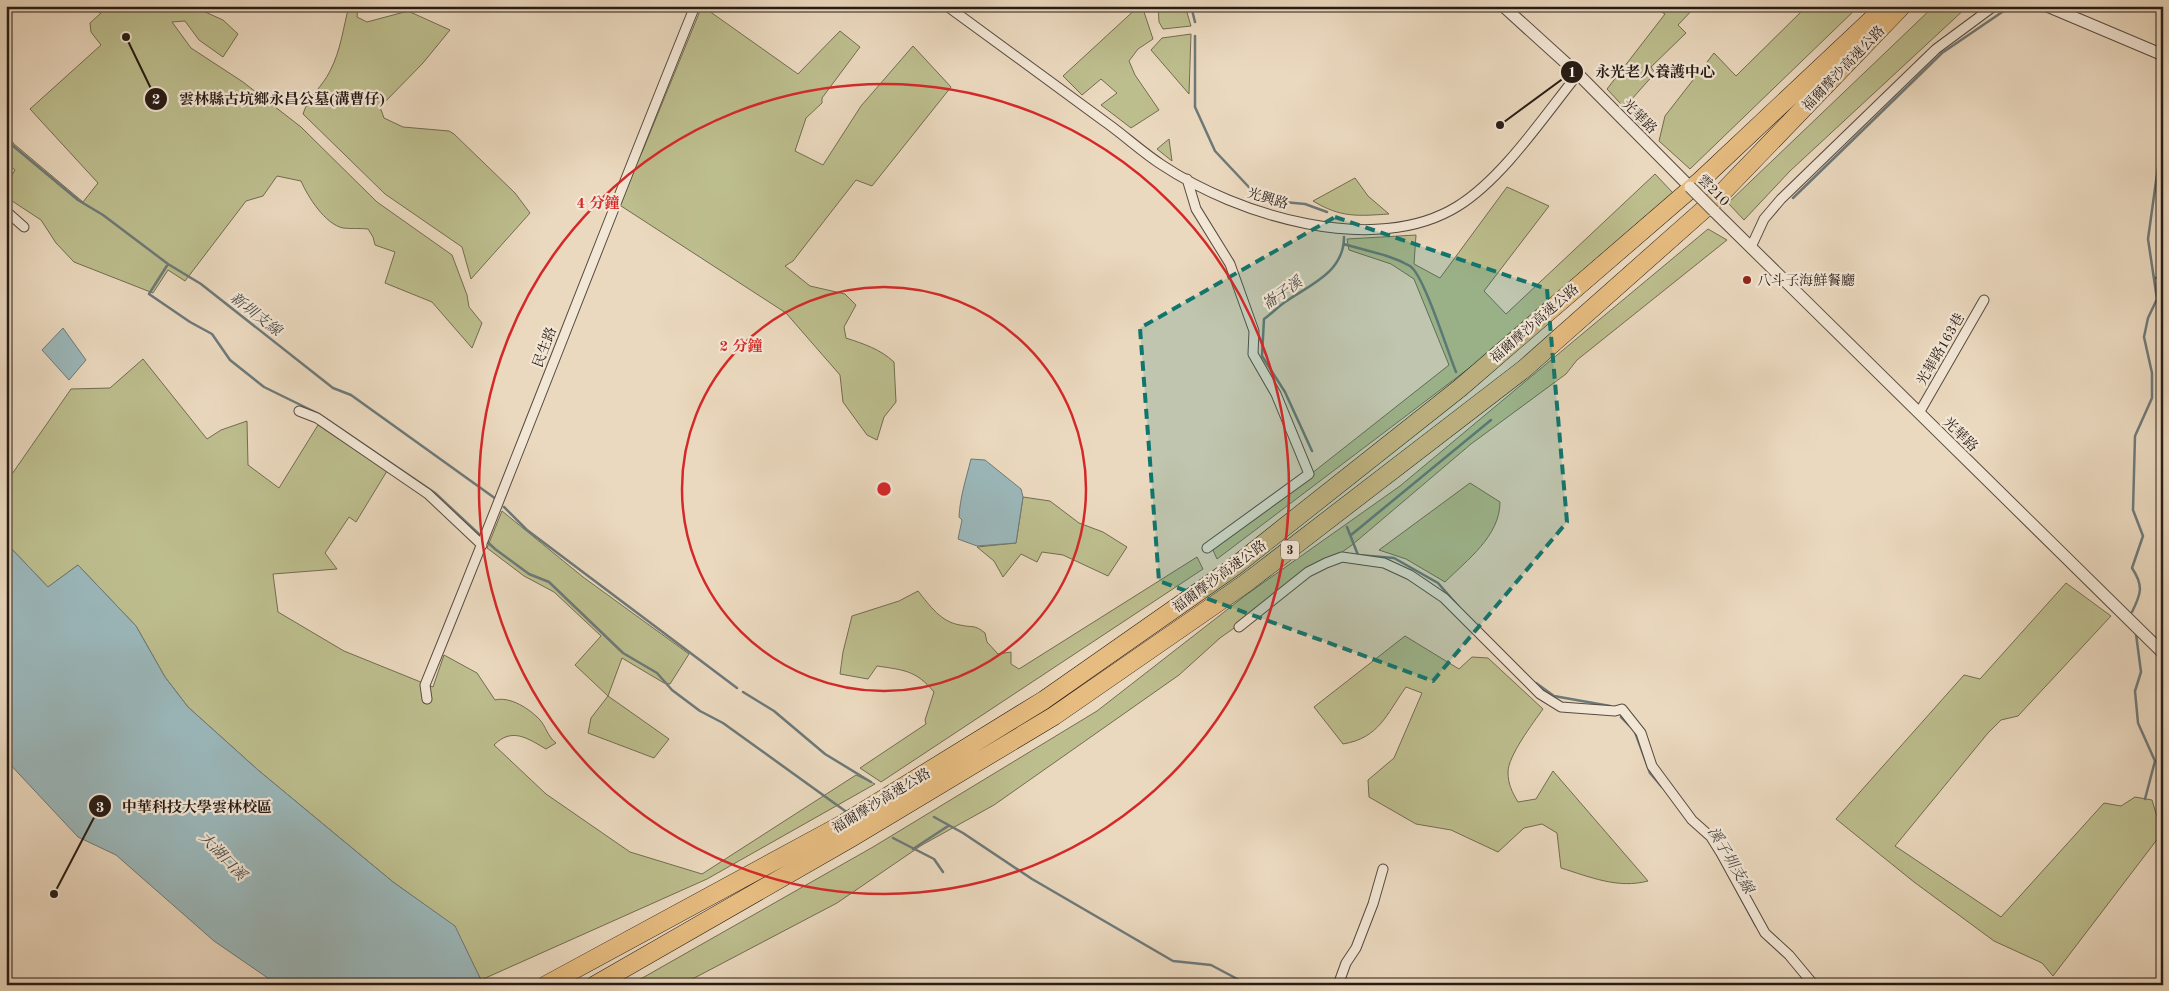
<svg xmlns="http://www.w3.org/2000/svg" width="2169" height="991" viewBox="0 0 2169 991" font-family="'Old Standard TT','Noto Serif TC',serif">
<rect width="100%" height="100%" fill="#ebd9bf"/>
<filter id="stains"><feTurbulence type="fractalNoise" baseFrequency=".004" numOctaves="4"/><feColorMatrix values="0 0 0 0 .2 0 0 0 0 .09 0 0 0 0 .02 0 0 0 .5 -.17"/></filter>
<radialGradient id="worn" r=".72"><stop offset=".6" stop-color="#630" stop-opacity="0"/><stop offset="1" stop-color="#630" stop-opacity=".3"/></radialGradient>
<path fill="#bdbe8e" stroke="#726c52" d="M86,6H192L223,20L238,34L223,57L199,40L185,21L172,22L191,48L243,82L301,127L377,202L452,255L467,295L469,307L482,323L472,348L432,302L385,283L395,252L375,245L373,237L368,229C360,228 351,229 343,228C325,224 308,197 301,181L277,176L263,196L246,201L185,281L168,270L153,293L74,262L56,243L41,220L6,197V185L15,170L6,163V134L14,144L83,202L98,183L30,109L101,45L91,32L90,23L101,13Z
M349,6H358L357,17L367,22L408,11L450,30L423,63L380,107L384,118L403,127L449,131L454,134L515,193L530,213L471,279L462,247L385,194L303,114C308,97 323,86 330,71C341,50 343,28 349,6Z
M702,6L798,74L840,31L860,47L822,98V103L806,118L795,151L823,165L861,106L913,46L951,87L872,186L856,180L793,261L785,266L810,286L845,294L856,305L844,327L846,338C864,344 880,349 894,362L896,402L884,417L877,440L867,435L843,402L840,375L786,313L618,204L643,150Z
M1139,6H1142L1153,39L1138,49L1129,61L1135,75L1159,110L1131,128L1101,105L1117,93L1101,79L1082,95L1063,76Z
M1158,6H1185L1191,26L1163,29L1159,22Z
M1651,6H1696L1678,25L1686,33L1651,67L1655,73L1631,100L1652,123L1647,132L1607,89L1665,14Z
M1807,6H1859L1690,169L1659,141L1665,116L1714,53L1736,76Z
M1934,6H1968L1790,171L1744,220L1728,203Z
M1191,34L1189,94L1151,50L1162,38Z
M1169,139L1172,161L1157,149Z
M1655,174L1674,194L1497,347L1217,559L1212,548L1316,470L1449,365L1414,279L1391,264L1349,250L1347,239L1416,235L1414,264L1440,278L1507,187L1549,206L1484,291L1506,314Z
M1355,178L1368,196L1389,214C1358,216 1341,218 1313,201Z
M1708,229L1727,240L1577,360L1566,374L1471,444L1352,545L1220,638L1179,675L994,805L922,845L837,903L681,985H630L873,847L1097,711L1246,595L1400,486Z
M143,359L207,439L221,430L247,421L248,465L279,488L318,425L387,471L356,522L349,517L325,553L337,569L273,574L278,612L344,651L433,687L444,655L477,673L495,700C510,696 530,709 540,720C546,727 548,737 556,743L546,749C527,738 512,727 494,745L546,794L630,852L702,874L856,775L875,784L707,879L481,980L454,926L393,882L258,770L188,707L165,677L136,626L78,565L48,587L6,543V473L12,474L71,389L110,388Z
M1470,483L1500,502C1500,536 1467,560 1445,582L1406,559L1379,550Z
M1023,497L1050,501L1079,523L1103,532L1127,547L1108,576L1063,555L1042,552L1037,562L1021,554L1003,577L994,561L977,547L1016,543Z
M502,511L583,577L689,654L670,684L664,683L622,658L608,696L669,739L654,758L588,733L591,718L608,696L575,665L601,636L554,592L524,576L487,548Z
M1197,557L1203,569L881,782L860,768L926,724L925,720L934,692C916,670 903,670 877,666L868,679L840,674L843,652L852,616L899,601L918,591C930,606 941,622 960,625C973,628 974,624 985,633L987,642L998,654L1011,652V664L1019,669Z
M2066,583L2111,616L2018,716L2001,720L1988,733L1895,846L2001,917L2104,803L2121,806L2135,797L2152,800L2162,833L2053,976L2042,963L1994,941L1914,882L1836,819L1964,675L1980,679Z
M1405,636L1459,669L1472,657L1488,658L1543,709C1533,723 1508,756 1508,772C1508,784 1512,792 1518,802L1536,799L1553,771L1648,881C1618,889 1590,877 1561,868L1557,833L1542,824L1524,828L1498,852L1451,830L1416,824L1369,797L1368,780L1394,758L1422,693L1406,687C1386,715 1379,738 1343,744L1314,707Z"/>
<path fill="#9bb8bb" stroke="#6d7979" d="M63,328L86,360L69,380L42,350Z
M971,459L985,460L1021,489L1023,497L1016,543L977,546L958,539L962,520L959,517C960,497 966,479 971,459Z
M6,543L48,587L78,565L136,626L165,677L188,707L258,770L393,882L455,926L481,980L485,985H278L214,941L116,855L78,837L6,760Z"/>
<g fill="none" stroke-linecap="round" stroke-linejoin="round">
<path stroke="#6d7979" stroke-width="2.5" d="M1191,6L1195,22
M1195,36V107L1215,151L1261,200L1305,204L1327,212
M6,140L78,200L103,215L168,264L201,284L333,388L351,395L496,499
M1793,198L1942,53L2011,6
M1344,244C1366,251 1389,254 1410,266C1424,275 1448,353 1456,372
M168,264L149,294L190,322L212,334L230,360L264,387L319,414L435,493L495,549L529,574L549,582L623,653L657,673L672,690L700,711L723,723L848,813
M2155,278H2163
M1312,451L1285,392L1262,356L1264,319C1271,314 1278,307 1285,302C1311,284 1344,272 1344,237
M504,507L527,530L737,688
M1347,527L1358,555L1394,558L1438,583L1459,607
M1351,535L1491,420
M2132,612C2141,594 2144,586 2132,568L2143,536L2133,510L2135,436L2152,398V373L2144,337L2148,318L2157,299L2148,239L2158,167L2163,155
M2136,634L2141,672L2135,691L2138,723L2155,761L2145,799
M1536,683L1554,696L1610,706
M743,692L774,711L825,754L871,782
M1621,717L1630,726
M1635,732L1650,773L1662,787
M934,817L963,833L1032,879L1173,961L1211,965L1243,982L1244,985
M893,838L934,859L943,872
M913,849L948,826
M1716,852L1756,926
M1762,935L1770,943"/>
<defs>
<path id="minor" d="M947,6C1000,45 1052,83 1104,121C1124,135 1142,152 1162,165C1237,215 1375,258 1458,206C1503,178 1544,116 1578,74
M1187,179L1196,209L1230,264L1254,331L1253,354L1276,394L1309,474L1207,548
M6,211L24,227
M1751,247L1764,219L1781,199L1936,49L1994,6
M299,411L317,418L428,494L482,545
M1919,413L1984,300
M1239,627L1308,572L1326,563L1342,557L1384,563L1410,575L1444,598L1540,694L1561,707L1615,711L1622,709L1641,733L1652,766L1692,820L1711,837L1721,853L1765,933L1789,955L1814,985
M427,699L425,685C517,460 603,232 695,6
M1338,985L1346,963L1356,948L1373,904L1383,869"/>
<path id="tertiary" d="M1503,6L1578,74L1690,187
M2047,6L2163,55
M1714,211L2163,653"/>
<path id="motorway" d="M546,985L841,825L1044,700L1234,567L1460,388L1701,180L1886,6
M595,985L851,838L1054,716L1246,583L1524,369L1719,196L1902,6"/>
</defs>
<use href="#minor" stroke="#584a40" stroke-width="11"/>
<use href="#tertiary" stroke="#584a40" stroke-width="13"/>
<use href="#motorway" stroke="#271b15" stroke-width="19"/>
<use href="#minor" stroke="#f2e6d5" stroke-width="9"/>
<use href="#tertiary" stroke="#f2e6d5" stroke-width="11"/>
<use href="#motorway" stroke="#e6bc80" stroke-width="18"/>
<defs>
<path id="tertiary-bridge" d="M1690,187L1714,211"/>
</defs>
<use href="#tertiary-bridge" stroke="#584a40" stroke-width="13" stroke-linecap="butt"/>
<use href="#tertiary-bridge" stroke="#f2e6d5" stroke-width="11"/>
</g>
<path fill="#0f766e" fill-opacity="0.2" stroke="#0f766e" stroke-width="4" stroke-dasharray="10 6" stroke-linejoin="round" d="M1335,217L1547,289L1567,522L1433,681L1159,581L1140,328Z"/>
<g fill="none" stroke="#d62828" stroke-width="2.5">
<circle cx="884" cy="489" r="202"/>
<circle cx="884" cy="489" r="405"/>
</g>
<circle fill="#8f2418" stroke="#f2e6d5" stroke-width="2" cx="1747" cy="280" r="5"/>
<g text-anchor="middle" stroke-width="4.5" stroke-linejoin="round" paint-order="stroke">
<rect fill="#f2e6d5" stroke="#64584f" stroke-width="1" x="1281" y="540.5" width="18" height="19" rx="4"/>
<g font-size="12" font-weight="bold" fill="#271b15">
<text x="1290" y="554">3</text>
</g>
<g font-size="14" fill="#271b15" stroke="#f2e6d5">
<text transform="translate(1843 68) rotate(-46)" y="5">福爾摩沙高速公路</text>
<text transform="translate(1640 116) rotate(45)" y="5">光華路</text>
<text transform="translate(1714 190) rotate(45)" y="5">雲210</text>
<text transform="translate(1268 198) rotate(17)" y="5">光興路</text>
<text transform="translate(1534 323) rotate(-41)" y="5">福爾摩沙高速公路</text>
<text transform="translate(544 347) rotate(-69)" y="5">民生路</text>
<text transform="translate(1940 349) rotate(-60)" y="5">光華路163巷</text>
<text transform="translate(1961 434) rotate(44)" y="5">光華路</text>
<text transform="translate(1219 576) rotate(-36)" y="5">福爾摩沙高速公路</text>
<text transform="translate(881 800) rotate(-31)" y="5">福爾摩沙高速公路</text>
</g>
<g font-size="14" fill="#271b15" stroke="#f2e6d5" text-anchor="start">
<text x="1757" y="285">八斗子海鮮餐廳</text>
</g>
<g font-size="15" font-style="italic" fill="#4a4a47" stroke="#f2e6d5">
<text transform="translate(1282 293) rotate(-35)" y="5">崙子溪</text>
<text transform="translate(256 314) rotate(38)" y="5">新圳支線</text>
<text transform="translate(223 856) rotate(46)" y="5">大湖口溪</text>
<text transform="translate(1731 860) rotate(59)" y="5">溪子圳支線</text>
</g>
</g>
<circle cx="884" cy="489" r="8" fill="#d62828" stroke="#f2e6d5" stroke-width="2.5"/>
<g font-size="15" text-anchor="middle" font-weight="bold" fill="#d62828" stroke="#f2e6d5" stroke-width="4.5" stroke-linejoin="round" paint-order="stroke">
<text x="598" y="208">4 分鐘</text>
<text x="741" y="351">2 分鐘</text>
</g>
<path fill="none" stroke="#271b15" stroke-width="2" d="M1500 125L1572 72M126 37L156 99M54 894L100 806"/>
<g fill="#271b15" stroke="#f2e6d5" stroke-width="2">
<circle cx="1500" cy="125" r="5"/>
<circle cx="126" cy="37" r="5"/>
<circle cx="54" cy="894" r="5"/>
<circle cx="1572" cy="72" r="12"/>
<circle cx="156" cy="99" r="12"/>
<circle cx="100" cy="806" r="12"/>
</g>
<g font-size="15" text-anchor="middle" font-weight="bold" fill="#fff">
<text x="1572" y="77">1</text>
<text x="156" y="104">2</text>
<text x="100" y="812">3</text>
</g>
<g font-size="15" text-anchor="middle" font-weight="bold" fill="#271b15" stroke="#f2e6d5" stroke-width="4.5" stroke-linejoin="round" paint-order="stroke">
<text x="1655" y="77">永光老人養護中心</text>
<text x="282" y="104">雲林縣古坑鄉永昌公墓(溝曹仔)</text>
<text x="197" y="812">中華科技大學雲林校區</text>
</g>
<rect width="2169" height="991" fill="none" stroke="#ebd9bf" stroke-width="25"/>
<rect x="8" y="8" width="2154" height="976" fill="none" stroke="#271b15" stroke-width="2.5"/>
<rect x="12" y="12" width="2144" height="966" fill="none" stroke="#271b15"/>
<rect width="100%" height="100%" filter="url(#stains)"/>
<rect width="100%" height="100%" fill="url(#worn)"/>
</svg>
